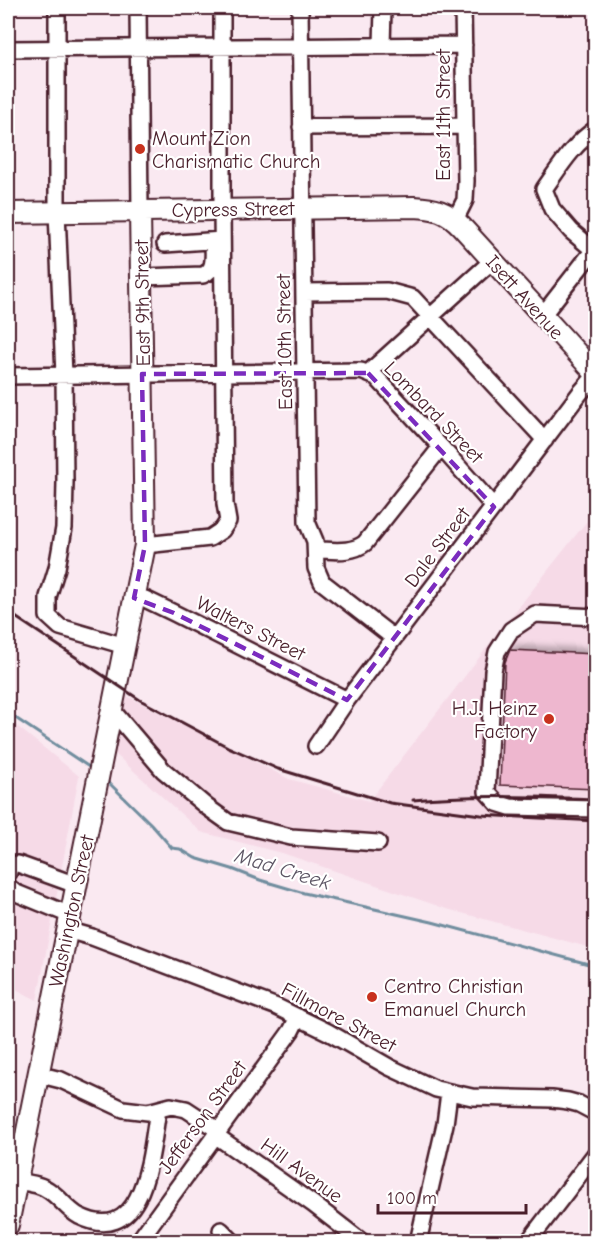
<svg xmlns="http://www.w3.org/2000/svg" width="603" height="1249" viewBox="0 0 603 1249" font-family="'Comic Neue',sans-serif">
<defs>
<filter id="shadow"><feDropShadow dx="4.5" dy="-4.5" stdDeviation="3" flood-color="#0004"/></filter>
</defs>
<rect width="100%" height="100%" fill="#fae9f1"/>
<filter id="ink" filterUnits="userSpaceOnUse"><feTurbulence type="fractalNoise" baseFrequency=".0167" numOctaves="2"/><feDisplacementMap in="SourceGraphic" scale="12" xChannelSelector="R" yChannelSelector="G"/><feConvolveMatrix kernelMatrix="1 2 1 2 8 2 1 2 1" color-interpolation-filters="sRGB"/></filter>
<g filter="url(#ink)">
<path fill="#f6dae7" d="M595,511V949L447,909L285,854L201,832L113,752L125,695L289,779L369,801L495,637Z
M8,719L79,776L37,1000L8,985Z"/>
<g fill="none" stroke-linecap="round" stroke-linejoin="round">
<path stroke="#708d9e" stroke-width="3" d="M8,713L92,769
M106,780L151,824L172,848L180,849L195,858L232,869L260,880L304,893L432,922L596,966"/>
</g>
<path fill="#eeb7cf" stroke="#4a1f2b" stroke-width="1.5" filter="url(#shadow)" d="M510,650L596,654V789L500,785L505,662Z"/>
<g fill="none" stroke-linecap="round" stroke-linejoin="round">
<defs>
<path id="minor" d="M57,8V212L64,375L65,482L64,528L57,568L48,597V616L60,627L125,646
M138,8L140,211
M300,8L307,522L315,541L316,568L322,582L394,638
M382,46L383,8
M8,49L464,45
M301,127L465,126
M596,129C574,143 559,168 544,189L552,209L571,231L596,252
M455,220L465,200L466,181L463,8
M165,244L222,240
M142,277L203,275C216,270 213,255 213,244
M304,292L387,291L413,298L545,440
M542,316L596,247
M368,373L492,261
M8,376L361,371L376,377L441,447L494,507
M145,545L210,538L222,530L228,521L225,504L222,210V8
M316,550C332,550 351,554 365,543L441,447
M134,598L145,599L174,613L347,700
M596,617L535,614L511,630L497,652L493,671L487,792L497,803L510,807L596,809
M112,710L163,770L207,807L228,822L291,837L378,843
M316,746L347,700L580,393L596,375
M8,874L11,865L18,864L76,885
M8,886L14,892L70,915
M67,930L92,937L277,1007L328,1032L389,1067L436,1089L472,1097L552,1099L568,1101L579,1104L596,1113
M37,1074L61,1080L123,1109L148,1112L171,1106L186,1109L218,1130
M215,1135L313,1204L362,1242
M8,1149L24,1140
M16,1181C28,1183 41,1184 51,1192C61,1199 68,1210 79,1216C146,1249 151,1150 158,1110
M221,1230L233,1242
M138,1242L291,1031L298,1017
M418,1242L445,1124L449,1093
M528,1242L596,1153"/>
<path id="major" d="M8,213L414,207C435,208 447,211 461,226L596,374
M8,1225L145,545L140,211"/>
</defs>
<use href="#minor" stroke="#4a1f2b" stroke-width="20"/>
<use href="#major" stroke="#4a1f2b" stroke-width="24"/>
<use href="#minor" stroke="#fff" stroke-width="15"/>
<use href="#major" stroke="#fff" stroke-width="20"/>
<path stroke="#4a1f2b" stroke-width="3" d="M8,612L140,700L228,747L278,769L390,803L481,815L596,821
M413,800C474,794 534,797 596,799"/>
</g>
</g>
<path fill="none" stroke="#7b2cbf" stroke-width="4.5" stroke-dasharray="12 8" stroke-linejoin="round" d="M368,373L494,507L347,700L174,613L134,598L145,545L142,374Z"/>
<g fill="#c8321e" stroke="#fff" stroke-width="2">
<circle cx="140" cy="149" r="6"/>
<circle cx="549" cy="719" r="6"/>
<circle cx="372" cy="997" r="6"/>
</g>
<g text-anchor="middle" stroke-width="4.5" stroke-linejoin="round" paint-order="stroke">
<g font-size="20" fill="#4a1f2b" stroke="#fff">
<text transform="translate(443 115) rotate(-90)" y="7">East 11th Street</text>
<text transform="translate(233 209) rotate(-1)" y="7">Cypress Street</text>
<text transform="translate(525 297) rotate(48)" y="7">Isett Avenue</text>
<text transform="translate(142 303) rotate(-91)" y="7">East 9th Street</text>
<text transform="translate(284 342) rotate(-91)" y="7">East 10th Street</text>
<text transform="translate(434 412) rotate(46)" y="7">Lombard Street</text>
<text transform="translate(437 547) rotate(-53)" y="7">Dale Street</text>
<text transform="translate(251 628) rotate(27)" y="7">Walters Street</text>
<text transform="translate(71 911) rotate(-78)" y="7">Washington Street</text>
<text transform="translate(339 1017) rotate(28)" y="7">Fillmore Street</text>
<text transform="translate(202 1117) rotate(-54)" y="7">Jefferson Street</text>
<text transform="translate(302 1170) rotate(36)" y="7">Hill Avenue</text>
</g>
<g font-size="20" fill="#4a1f2b" stroke="#fff" text-anchor="start">
<text x="152" y="145">Mount Zion<tspan x="152" dy="23">Charismatic Church</tspan></text>
<text x="537" y="715" text-anchor="end">H.J. Heinz<tspan x="537" dy="23">Factory</tspan></text>
<text x="384" y="993">Centro Christian<tspan x="384" dy="23">Emanuel Church</tspan></text>
</g>
<g font-size="21" font-style="italic" fill="#5d5665" stroke="#fff">
<text transform="translate(283 869) rotate(17)" y="7">Mad Creek</text>
</g>
</g>
<rect width="603" height="1249" fill="none" stroke="#fff" stroke-width="30"/>
<rect x="15" y="15" width="573" height="1219" fill="none" stroke="#4a1f2b" stroke-width="2" filter="url(#ink)"/>
<path d="M378 1204v9h148v-9" fill="none" stroke="#4a1f2b" stroke-width="3"/>
<text x="387" y="1204" font-size="18" fill="#4a1f2b" stroke="#ffffff" stroke-width="4.5" paint-order="stroke">100 m</text>
</svg>
